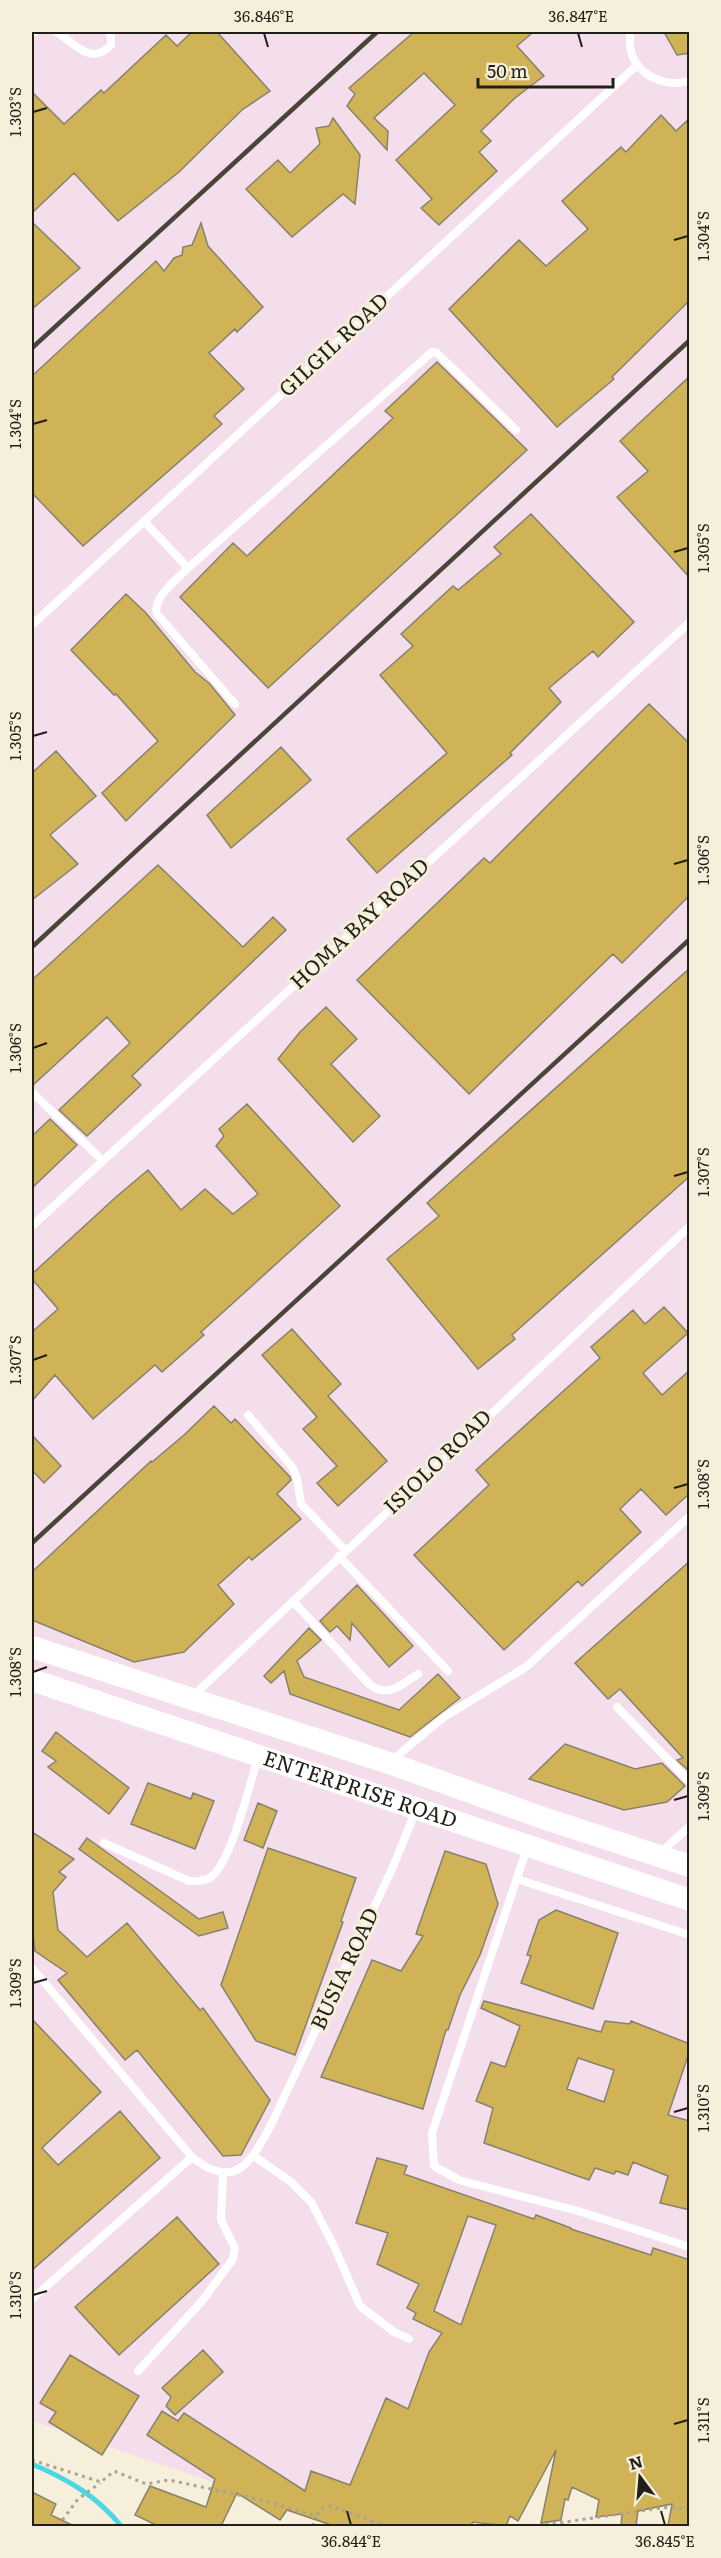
<svg xmlns="http://www.w3.org/2000/svg" width="721" height="2558" viewBox="0 0 721 2558" font-family="Literata,serif">
<rect width="100%" height="100%" fill="#f5efdb"/>
<path fill="#f4deeb" d="M32,32H689V2410L548,2358L392,2526H342L32,2421Z"/>
<g fill="none" stroke-linecap="round" stroke-linejoin="round">
<path stroke="#4dd6e4" stroke-width="5" d="M32,2464C67,2479 97,2496 121,2526"/>
</g>
<path fill="#d0b356" stroke="#87816e" stroke-width="1.5" fill-rule="evenodd" d="M192,32H217L270,91L242,110L179,172L118,221L74,173L32,213V92L64,124L101,90L104,93L166,35L177,46Z
M414,32H533L517,46L544,76L515,98L481,131L491,141L479,152L497,171L439,225L421,208L432,199L396,160L455,105L424,73L374,118L388,131L387,150L347,106L355,94L349,88Z
M664,32H690V53L677,55Z
M661,115L676,131L690,118V300L612,377L614,379L557,427L449,309L519,240L546,266L588,229L562,201L621,147L626,152Z
M333,118L360,155L355,204L343,194L292,237L246,189L278,160L290,173L320,144L316,128L329,126Z
M32,222L80,268L32,309Z
M201,223L208,246L263,307L237,332L235,329L209,353L244,389L214,416L222,424L83,546L32,493V376L156,261L164,271L174,258L182,255L183,247L192,245Z
M437,362L527,450L268,688L180,597L233,543L247,556L393,418L385,411Z
M690,376V578L617,497L648,471L620,441Z
M531,514L634,622L598,657L593,651L549,688L561,702L510,753L512,755L377,873L347,839L447,753L380,675L413,646L401,634L453,586L458,590L501,554L494,547Z
M126,594L146,613L195,672L209,683L235,715L126,821L102,793L158,741L116,694L114,695L71,650Z
M649,704L690,744V895L622,963L613,954L469,1094L357,980L484,858L490,863Z
M281,747L311,780L231,848L207,815Z
M56,751L96,796L50,835L78,864L32,900V773Z
M158,865L243,947L273,917L286,930L132,1076L141,1085L87,1136L59,1110L130,1043L107,1017L32,1086V980Z
M690,968V1176L512,1335L515,1339L478,1369L387,1259L439,1216L427,1203Z
M326,1007L357,1039L331,1064L380,1116L353,1142L278,1059L300,1032Z
M247,1104L340,1206L201,1332L204,1335L162,1372L155,1365L93,1419L55,1375L32,1401V1332L58,1309L32,1279V1274L116,1197L148,1170L181,1210L205,1189L233,1214L258,1194L216,1146L224,1136L219,1129Z
M50,1119L77,1145L32,1188V1136Z
M664,1307L688,1333L643,1373L662,1395L690,1370V1493L666,1515L641,1489L620,1509L641,1532L582,1586L578,1581L504,1650L414,1555L489,1485L476,1470L600,1358L591,1347L633,1310L645,1324Z
M292,1329L341,1384L328,1396L387,1461L338,1506L317,1483L337,1466L303,1429L317,1417L262,1355Z
M214,1406L231,1423L235,1419L290,1477L291,1480L277,1494L301,1519L252,1560L249,1557L218,1585L234,1604L184,1652L134,1662L32,1620V1572L151,1461L152,1462L184,1435Z
M32,1435L61,1466L44,1483L32,1470Z
M690,1561V1772L677,1760L683,1758L620,1689L608,1699L575,1663Z
M357,1585L413,1646L389,1667L352,1623L350,1640L337,1626L330,1632L320,1621Z
M309,1628L321,1640L297,1661L304,1677L399,1710L438,1674L460,1698L410,1737L290,1694L284,1671L271,1683L264,1676Z
M56,1732L129,1788L109,1814L48,1767L56,1761L42,1751Z
M565,1744L635,1769L662,1763L685,1786L667,1802L624,1810L529,1779Z
M148,1783L191,1799L193,1793L214,1801L195,1849L131,1824Z
M258,1803L277,1811L263,1848L244,1840Z
M32,1832L74,1859L59,1872L66,1877L53,1892L58,1930L87,1957L127,1923L200,2010L203,2008L270,2100L241,2155L223,2156L137,2050L125,2060L58,1980L67,1973L35,1951L32,1925Z
M87,1838L199,1919L223,1912L228,1928L199,1936L79,1849Z
M268,1848L356,1878L341,1921L343,1922L295,2055L256,2041L221,1985Z
M445,1851L486,1864L498,1904L480,1955L460,1995L448,2030H446L423,2109L321,2077L372,1960L401,1971L423,1936L416,1934Z
M556,1910L618,1933L593,2009L521,1983L531,1956L527,1955L539,1920Z
M484,2001L601,2032L605,2021L630,2024L631,2021L690,2044V2050L668,2115L690,2121V2210L660,2203L668,2176L633,2162L628,2175L616,2171L614,2174L595,2168L589,2180L484,2143L493,2108L476,2101L491,2062L505,2067L520,2026L481,2008ZM578,2058L614,2070L604,2102L567,2089Z
M32,2019L101,2092L42,2148L58,2165L120,2111L160,2158L32,2270Z
M377,2158L407,2166L404,2174L534,2219L536,2215L571,2228V2229L651,2255L653,2248L690,2260V2526H668L672,2504L638,2511L636,2526H621L622,2514L596,2517L599,2500L572,2487L568,2500L565,2499L561,2520L541,2523L556,2450L518,2521L510,2516L506,2526L473,2522L470,2526H334L287,2510L280,2520L237,2493L221,2526H158L135,2515L150,2486L206,2507L215,2479L147,2435L162,2411L178,2421L184,2413L305,2491L311,2471L350,2485L386,2398L408,2409L429,2352L442,2333L413,2319L416,2313L407,2308L419,2284L377,2264L388,2233L356,2223ZM468,2216L496,2225L461,2325L434,2311Z
M177,2217L219,2264L119,2355L75,2307Z
M203,2350L223,2372L175,2415L166,2406L171,2397L162,2388Z
M70,2355L139,2396L102,2455L49,2422L56,2412L40,2403Z
M32,2492L56,2504L51,2515L74,2526H32Z"/>
<g fill="none" stroke-linecap="round" stroke-linejoin="round">
<path stroke="#a8a394" stroke-width="3" stroke-dasharray="3 4.5" stroke-linecap="butt" d="M32,2460L101,2482L114,2471L146,2484L169,2480L262,2500L316,2516L323,2508L331,2506L386,2526
M58,2526L78,2499L100,2483
M313,2526L316,2517
M538,2526L661,2508L672,2507L690,2510"/>
<path stroke="#fff" stroke-width="8" d="M57,32C76,45 91,66 111,45V35L109,32
M631,32C623,67 658,90 690,81
M32,34L35,32
M144,521L188,568L432,352L437,353L516,430
M188,568C178,579 152,597 157,614L235,704
M32,625L637,65
M34,1094L103,1161
M32,1226L690,622
M248,1415L293,1468L297,1478L301,1504L345,1550
M339,1556L448,1671
M293,1601L370,1685C388,1698 401,1685 418,1674
M193,1696L690,1226
M617,1707L690,1782
M391,1761L444,1717L526,1667L690,1516
M104,1843L189,1881C197,1881 205,1882 211,1877C232,1861 249,1785 258,1758
M527,1848L432,2133L434,2166L459,2180L578,2211L690,2247
M659,1854L690,1826
M517,1879L690,1935
M32,1968L192,2157C234,2191 250,2164 270,2127L393,1867L416,1810
M254,2156L291,2182L311,2202L334,2246L360,2306L394,2332L409,2339
M32,2299L192,2157
M138,2371L202,2301L233,2259L235,2248L221,2220L223,2173"/>
<g stroke="#fff" stroke-width="22">
<path d="M32,1647L389,1763L543,1818L690,1866"/>
<path id="s1" d="M32,1680L690,1900"/>
</g>
<path stroke="#48463b" stroke-width="4.5" d="M32,348L377,32
M32,947L690,340
M32,1543L690,939"/>
</g>
<path fill="none" stroke="#211f17" stroke-width="2" d="M264,33L268,47M578,33L582,47M33,112L47,108M674,240L688,236M33,424L47,420M674,552L688,548M33,736L47,732M674,864L688,860M33,1048L47,1043M674,1176L688,1172M33,1360L47,1355M674,1488L688,1484M33,1672L47,1667M674,1800L688,1796M33,1983L47,1979M674,2112L688,2108M33,2295L47,2291M674,2424L688,2420M347,2511L351,2525M661,2511L665,2525"/>
<g text-anchor="middle" stroke-width="6" stroke-linejoin="round" paint-order="stroke">
<g font-size="21" fill="#211f17" stroke="#f5efdb">
<text transform="translate(334 345) rotate(-43)" y="7">GILGIL ROAD</text>
<text transform="translate(360 924) rotate(-43)" y="7">HOMA BAY ROAD</text>
<text transform="translate(438 1462) rotate(-44)" y="7">ISIOLO ROAD</text>
<text dy="7" stroke="none"><textPath href="#s1" startOffset="346">ENTERPRISE ROAD</textPath></text>
<text transform="translate(345 1969) rotate(-65)" y="7">BUSIA ROAD</text>
</g>
</g>
<rect width="721" height="2558" fill="none" stroke="#f5efdb" stroke-width="66"/>
<g transform="translate(640 2477) rotate(344)" stroke="#f5efdb" stroke-width="4.5" paint-order="stroke">
<path d="M0-4.5L10 22L0 15L-10 22Z" fill="#211f17"/>
<text y="-9" font-size="16" font-weight="bold" text-anchor="middle" fill="#211f17">N</text>
</g>
<path d="M478 78v9h135v-9" fill="none" stroke="#211f17" stroke-width="3"/>
<text x="487" y="78" font-size="18" fill="#211f17" stroke="#f5efdb" stroke-width="4.5" paint-order="stroke">50 m</text>
<rect x="33" y="33" width="655" height="2492" fill="none" stroke="#211f17" stroke-width="2"/>
<g font-size="15" text-anchor="middle" fill="#211f17">
<text x="264" y="22">36.846°E</text>
<text x="578" y="22">36.847°E</text>
<text transform="translate(16 112) rotate(-90)" y="5">1.303°S</text>
<text transform="translate(704 236) rotate(-90)" y="5">1.304°S</text>
<text transform="translate(16 424) rotate(-90)" y="5">1.304°S</text>
<text transform="translate(704 548) rotate(-90)" y="5">1.305°S</text>
<text transform="translate(16 736) rotate(-90)" y="5">1.305°S</text>
<text transform="translate(704 860) rotate(-90)" y="5">1.306°S</text>
<text transform="translate(16 1048) rotate(-90)" y="5">1.306°S</text>
<text transform="translate(704 1172) rotate(-90)" y="5">1.307°S</text>
<text transform="translate(16 1360) rotate(-90)" y="5">1.307°S</text>
<text transform="translate(704 1484) rotate(-90)" y="5">1.308°S</text>
<text transform="translate(16 1672) rotate(-90)" y="5">1.308°S</text>
<text transform="translate(704 1796) rotate(-90)" y="5">1.309°S</text>
<text transform="translate(16 1983) rotate(-90)" y="5">1.309°S</text>
<text transform="translate(704 2108) rotate(-90)" y="5">1.310°S</text>
<text transform="translate(16 2295) rotate(-90)" y="5">1.310°S</text>
<text transform="translate(704 2420) rotate(-90)" y="5">1.311°S</text>
<text x="351" y="2547">36.844°E</text>
<text x="665" y="2547">36.845°E</text>
</g>
</svg>
